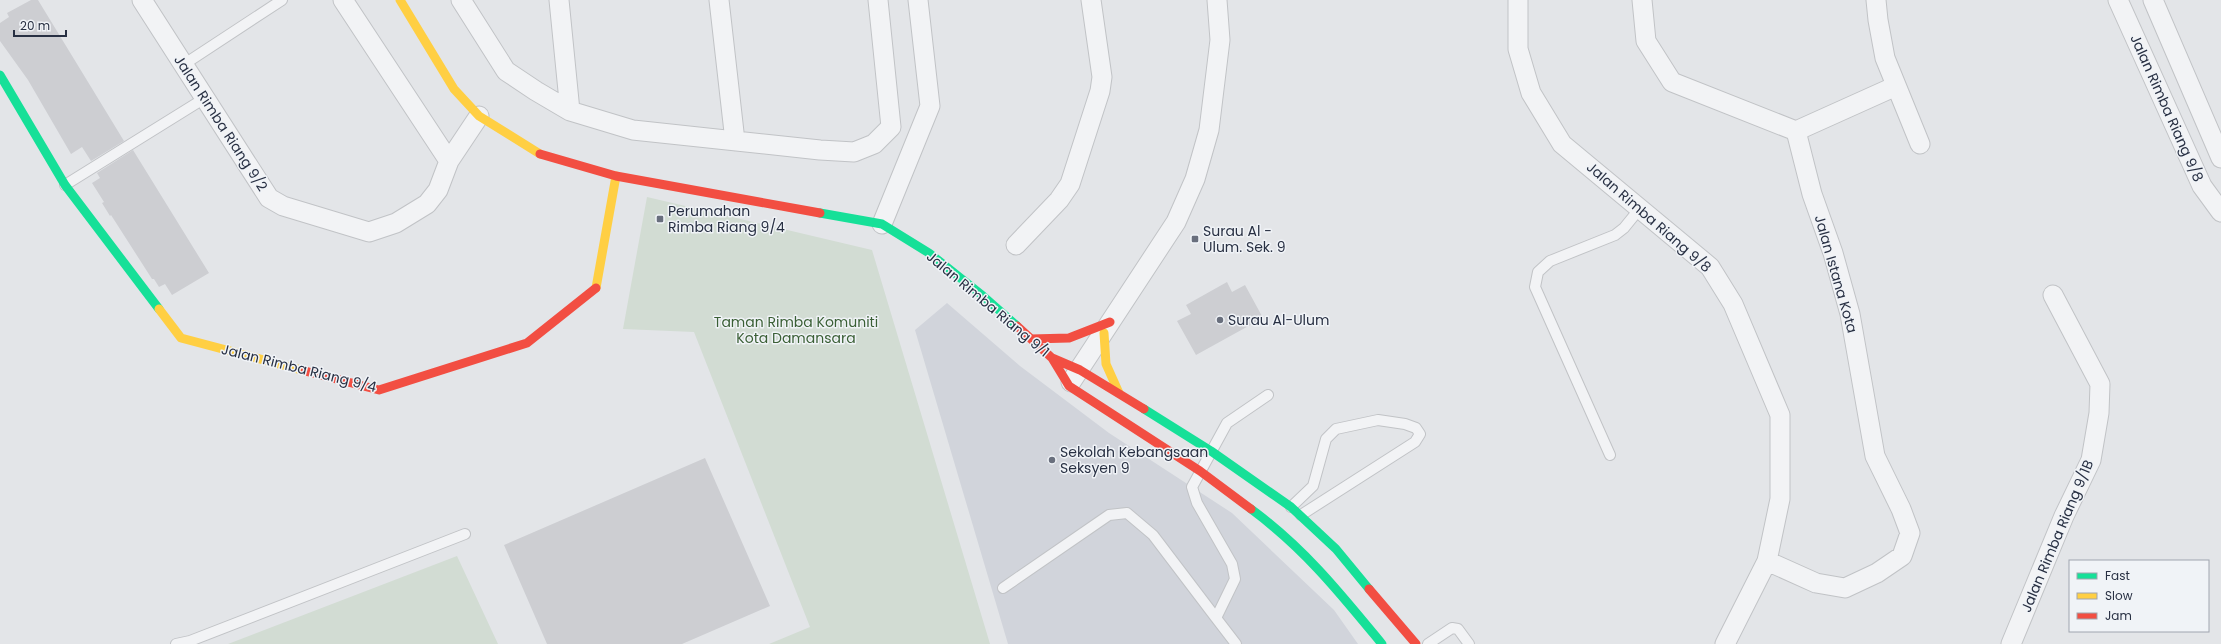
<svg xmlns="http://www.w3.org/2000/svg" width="2221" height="644" viewBox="0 0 2221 644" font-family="Poppins,sans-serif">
<rect width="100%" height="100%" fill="#e3e5e8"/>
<path fill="#d1d4db" d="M947,303L1020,366L1109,433L1232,513L1334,610L1358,644H1008L915,330Z"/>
<path fill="#d2dcd3" d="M647,197L872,250L990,644H769L810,627L694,332L623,329Z
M457,556L498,644H228Z"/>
<path fill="#cdced2" d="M31,0H38L124,141L91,161L82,147L71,154L28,80L0,41V23L9,17L7,13Z
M133,150L209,273L172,295L165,284L159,287L154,279H152L111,215L110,216L102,203L104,202L92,183L100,178L97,173Z
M1227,282L1232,292L1245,285L1263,318L1196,355L1177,321L1191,314L1186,305Z
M705,458L770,606L682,644H547L504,545Z"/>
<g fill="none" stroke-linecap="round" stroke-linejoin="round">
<defs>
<path id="lane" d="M183,65L282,0
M65,185L205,98
M1610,455L1535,287L1538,272L1550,261L1615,235L1624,228L1641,207
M1291,507L1313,486L1326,439L1336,429L1378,420L1405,424L1416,428L1420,434L1415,442L1301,515
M1003,588L1109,515L1127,513L1153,535L1216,618
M176,644L190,641L465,534
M1236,644L1216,618L1235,579L1232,564L1197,503L1192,487L1227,423L1268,395
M1428,644L1452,628L1458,629L1469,644"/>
<path id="street" d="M142,0L269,198L283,206L369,232L396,223L427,204L438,190L449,161L479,116
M343,0L449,161
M461,0L506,71L536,91L570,111L633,130L820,150L854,152L874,144L891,127L878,0
M559,0L570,111
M719,0L735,141
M1518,0V49L1531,93L1562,144L1710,267L1733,304L1780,415V499L1767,561L1725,644
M1642,0L1646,41L1672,82L1796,131L1812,194L1833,253L1850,314L1875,456L1901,509L1910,533L1902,556L1877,573L1845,588L1816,583L1767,561
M1876,0L1878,20L1885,58L1920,144
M2118,0L2202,186L2221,212
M2153,0L2221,158
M1796,131L1896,86
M882,224L930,106L918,0
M1016,245L1059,200L1070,184L1100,91L1102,77L1091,0
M1071,382L1176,222L1195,179L1209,130L1220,40L1217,0
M2011,644L2064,516L2091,460L2099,413L2100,384L2053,295"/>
</defs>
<use href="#lane" stroke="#c1c3c6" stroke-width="12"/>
<use href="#street" stroke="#c1c3c6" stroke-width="21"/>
<use href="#lane" stroke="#f2f3f5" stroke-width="10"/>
<use href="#street" stroke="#f2f3f5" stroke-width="19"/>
<path stroke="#16e098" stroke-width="9" d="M0,75L65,185L159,309
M820,213L882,224L929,253L983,296L1017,326
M1144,409L1211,451L1291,507L1336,549L1369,589
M1251,509C1305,549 1340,593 1382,644"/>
<path stroke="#ffcf43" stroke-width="9" d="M400,0L454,89L479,116L540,154
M596,288L616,176
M159,309L181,338L305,371
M1104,333L1106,364L1119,393"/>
<path stroke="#f24e42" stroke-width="9" d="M540,154L616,176L820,213
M1017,326L1052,358L1080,370L1144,409
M1031,339L1069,338L1110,322
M1052,358L1069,386L1200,471L1251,509
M305,371L379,390L527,343L596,288
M1369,589L1416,644"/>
</g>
<g fill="#696f7d" stroke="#f0f3f7" stroke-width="1.5">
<rect x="656" y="215" width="8" height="8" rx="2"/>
<rect x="1191" y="235" width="8" height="8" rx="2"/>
<circle cx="1220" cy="320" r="4"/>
<circle cx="1052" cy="460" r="4"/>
</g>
<g text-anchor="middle" stroke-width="3" stroke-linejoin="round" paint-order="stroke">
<g font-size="14" fill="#283043" stroke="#f0f3f7">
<text transform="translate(2167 108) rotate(66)" y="5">Jalan Rimba Riang 9/8</text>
<text transform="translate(221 123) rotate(57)" y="5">Jalan Rimba Riang 9/2</text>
<text transform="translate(1649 217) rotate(41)" y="5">Jalan Rimba Riang 9/8</text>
<text transform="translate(1836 274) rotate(74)" y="5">Jalan Istana Kota</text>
<text transform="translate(988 304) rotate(40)" y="5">Jalan Rimba Riang 9/1</text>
<text transform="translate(299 368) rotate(14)" y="5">Jalan Rimba Riang 9/4</text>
<text transform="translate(2057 536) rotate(-67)" y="5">Jalan Rimba Riang 9/1B</text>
</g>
<g font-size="14" fill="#283043" stroke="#f0f3f7" text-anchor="start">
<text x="668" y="216">Perumahan<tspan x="668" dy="16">Rimba Riang 9/4</tspan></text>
<text x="1203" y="236">Surau Al -<tspan x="1203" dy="16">Ulum. Sek. 9</tspan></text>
<text x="1228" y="325">Surau Al-Ulum</text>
<text x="1060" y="457">Sekolah Kebangsaan<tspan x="1060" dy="16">Seksyen 9</tspan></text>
</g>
<g font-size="14" fill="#3a5f35" stroke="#f0f3f7">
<text x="796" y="327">Taman Rimba Komuniti<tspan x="796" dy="16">Kota Damansara</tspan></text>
</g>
</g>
<rect x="2069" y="560" width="140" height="72" fill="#f0f3f7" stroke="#a0a5af"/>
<rect x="2077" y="573" width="20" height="6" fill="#16e098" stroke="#a0a5af"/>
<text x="2105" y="580" font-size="12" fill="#283043">Fast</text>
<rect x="2077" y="593" width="20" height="6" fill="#ffcf43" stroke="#a0a5af"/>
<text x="2105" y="600" font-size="12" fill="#283043">Slow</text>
<rect x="2077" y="613" width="20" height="6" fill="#f24e42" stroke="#a0a5af"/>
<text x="2105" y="620" font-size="12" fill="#283043">Jam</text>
<path d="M14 30v6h52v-6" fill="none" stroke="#283043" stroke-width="2"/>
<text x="20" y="30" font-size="12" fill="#283043" stroke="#f0f3f7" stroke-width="3" paint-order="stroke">20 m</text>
</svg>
